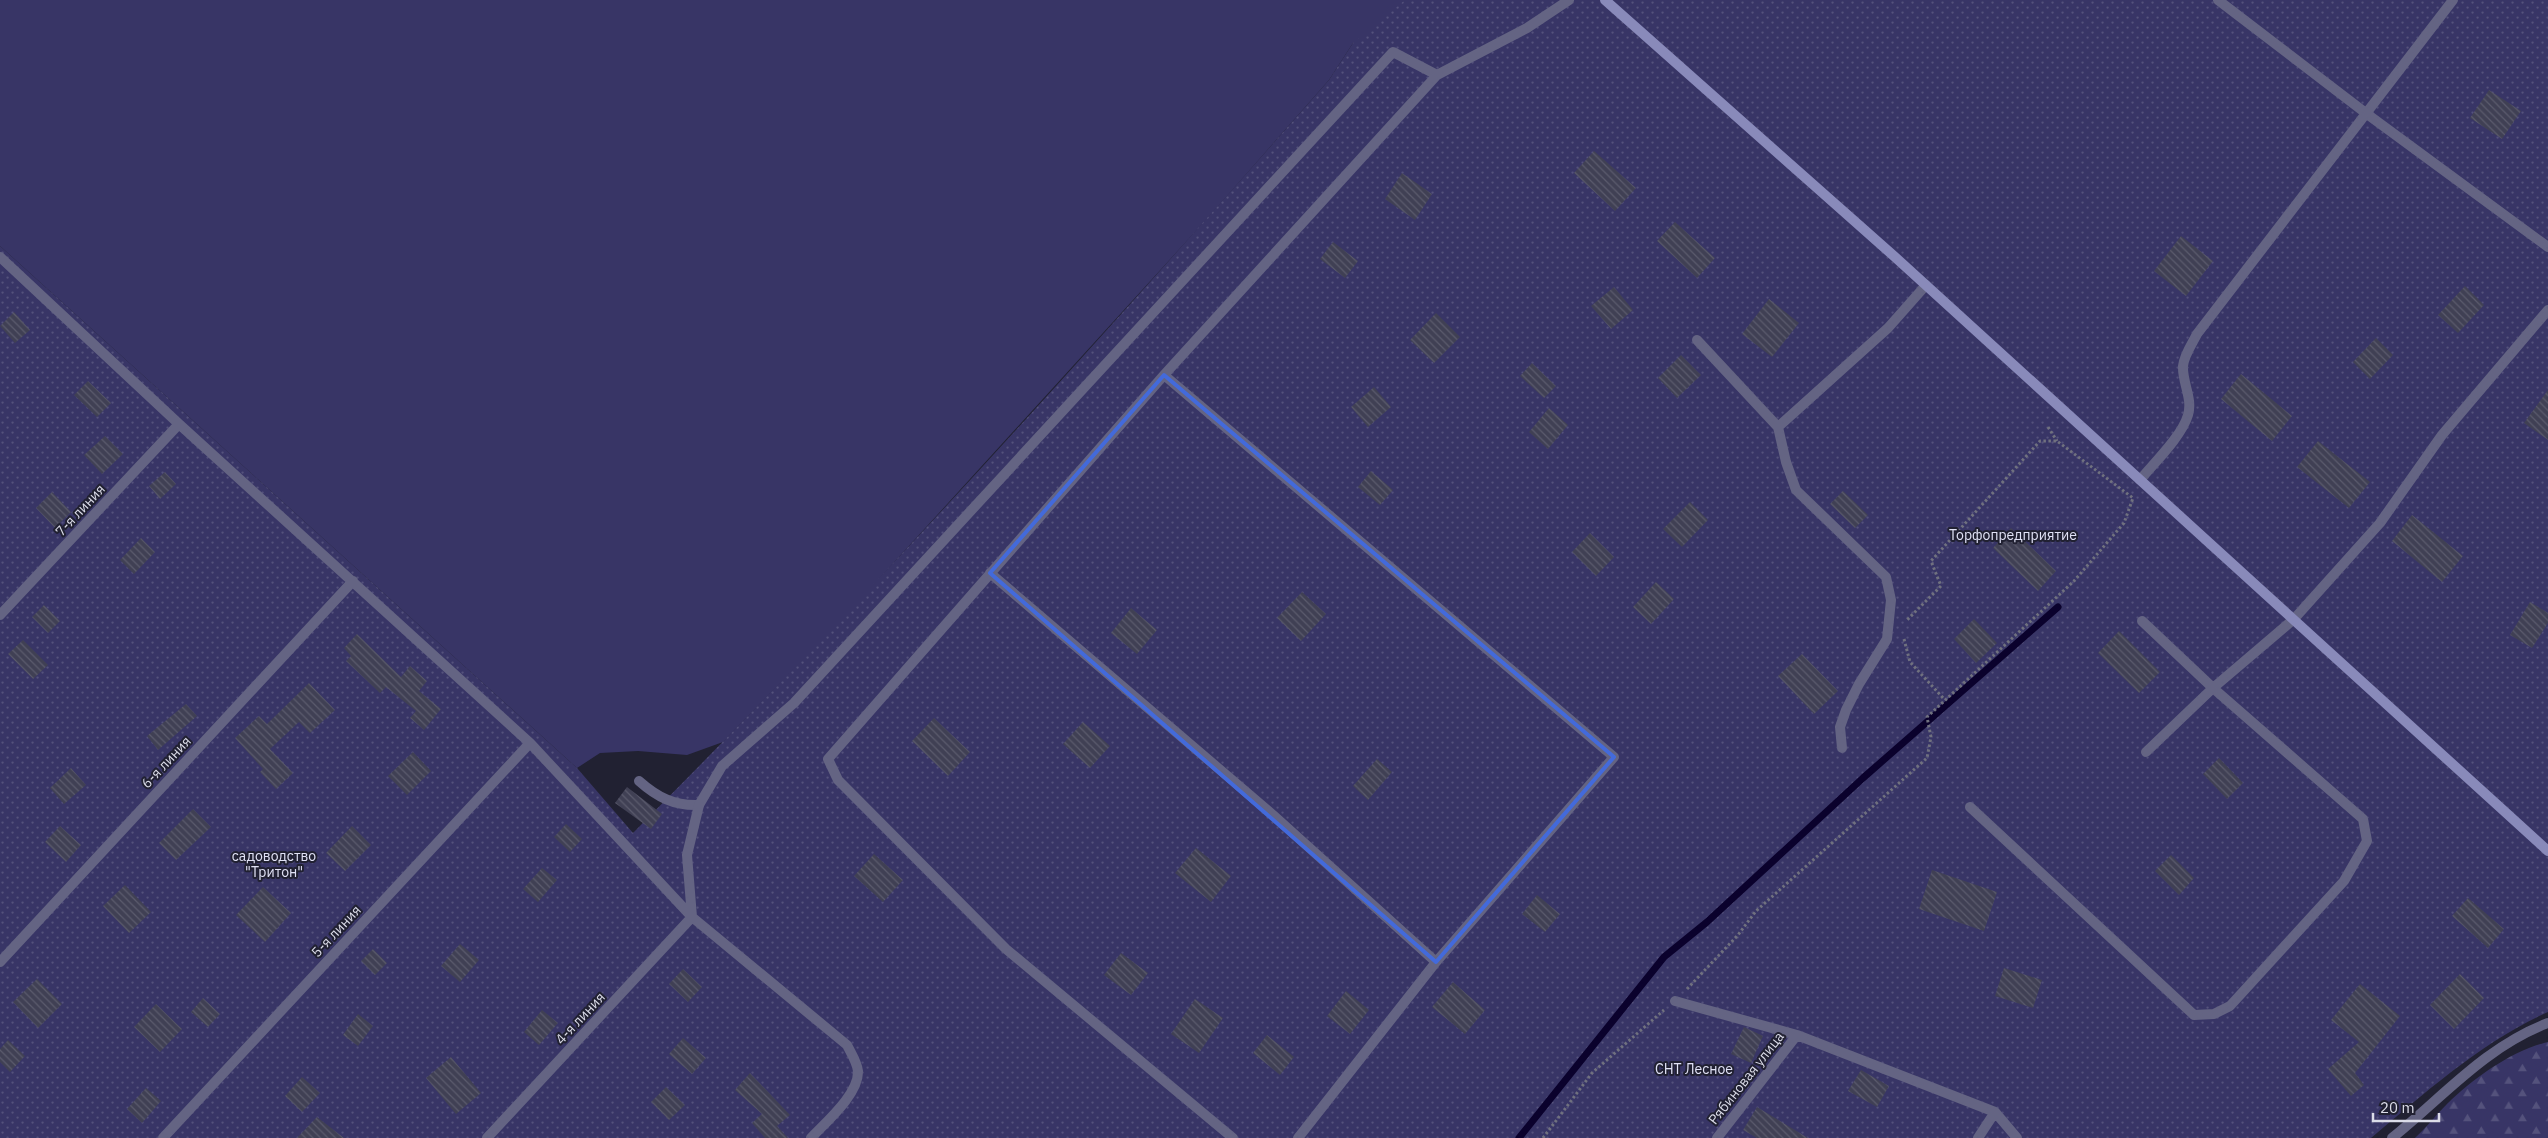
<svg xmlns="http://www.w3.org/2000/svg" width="2548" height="1138" viewBox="0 0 2548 1138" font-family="'IBM Plex Sans',sans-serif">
<defs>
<pattern id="forest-firs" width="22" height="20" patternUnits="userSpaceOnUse" patternTransform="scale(1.25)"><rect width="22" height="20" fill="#383566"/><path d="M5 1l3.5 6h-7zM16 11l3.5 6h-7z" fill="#54527c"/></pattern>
<pattern id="garden-dots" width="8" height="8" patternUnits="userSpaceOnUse" patternTransform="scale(1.25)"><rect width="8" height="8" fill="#383566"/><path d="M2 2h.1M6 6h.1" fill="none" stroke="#54527c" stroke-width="1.8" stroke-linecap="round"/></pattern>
<pattern id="building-back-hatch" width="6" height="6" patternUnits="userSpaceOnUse" patternTransform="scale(1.25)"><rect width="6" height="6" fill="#404054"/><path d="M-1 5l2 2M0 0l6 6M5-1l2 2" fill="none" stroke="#5b5b6d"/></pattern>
</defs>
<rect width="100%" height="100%" fill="#212132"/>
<path fill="#383566" d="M0,0H1537L1353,43L1329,80L1205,221L847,614L723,742L687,755L638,751L600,753L577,768L0,246Z"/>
<path fill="url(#forest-firs)" d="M2548,1042V1138H2415C2426,1128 2436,1115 2447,1104C2474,1078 2511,1051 2548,1042Z"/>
<path fill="url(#garden-dots)" d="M1405,0H2548V1012C2483,1041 2426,1092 2371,1138H0V246L577,768L633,833C874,591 1103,337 1329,80L1353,43Z"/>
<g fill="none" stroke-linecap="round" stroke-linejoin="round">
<path stroke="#0a012c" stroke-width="7" d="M1519,1138L1664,957L1707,922L1863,778L2058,607"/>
</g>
<path fill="url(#building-back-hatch)" d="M2489,90L2521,111L2502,139L2470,118Z
M1594,151L1636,188L1615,211L1574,173Z
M1402,173L1432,194L1415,220L1385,199Z
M1675,222L1715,258L1697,278L1657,241Z
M2181,236L2213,261L2186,296L2154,271Z
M1333,242L1358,261L1345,278L1320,259Z
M2465,286L2484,305L2458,333L2438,315Z
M1614,287L1633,310L1611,329L1591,306Z
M1769,299L1799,323L1772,357L1742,334Z
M14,312L30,330L15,343L0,326Z
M1436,313L1460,337L1434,363L1410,340Z
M2376,338L2393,355L2370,379L2353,362Z
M1681,355L1701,375L1677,398L1658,378Z
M1532,363L1556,386L1544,398L1520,376Z
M2241,374L2292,416L2272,441L2221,399Z
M88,381L111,403L97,417L74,395Z
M1374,387L1391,407L1368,427L1351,407Z
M2548,390V440L2524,423Z
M1549,408L1568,425L1548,449L1529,432Z
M105,436L123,454L102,474L84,455Z
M2318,441L2370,482L2349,508L2297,467Z
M1371,471L1393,490L1380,505L1358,487Z
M165,472L176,484L160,499L149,486Z
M1843,491L1868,515L1855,528L1830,504Z
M52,492L71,512L55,528L36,508Z
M1690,502L1708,520L1682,547L1663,529Z
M2412,515L2463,556L2442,582L2392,541Z
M2011,528L2056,571L2038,591L1993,548Z
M1590,533L1614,557L1596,576L1572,552Z
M141,538L155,552L134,574L120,560Z
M1656,582L1674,599L1651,624L1633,607Z
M1302,592L1326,614L1301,641L1277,618Z
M2530,602L2548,613V623L2532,648L2510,635Z
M44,605L60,621L48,633L32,617Z
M1131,608L1157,630L1137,654L1111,633Z
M1974,619L1997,643L1976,663L1954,639Z
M2119,631L2160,672L2139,693L2098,653Z
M357,634L401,677L410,666L427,681L419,691L441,709L424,730L410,718L416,711L386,687L380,693L346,661L351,656L344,648Z
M23,640L48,665L33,679L8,654Z
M1802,654L1838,691L1814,714L1778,676Z
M309,683L335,710L310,733L299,722L270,749L293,773L276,789L260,772L263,769L235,738L259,716L267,724Z
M186,704L197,716L158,750L147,736Z
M934,718L970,752L948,776L912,741Z
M1083,722L1110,746L1090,768L1063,744Z
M413,752L431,771L407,795L388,776Z
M2219,758L2243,783L2227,799L2203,774Z
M1377,759L1392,772L1368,800L1353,786Z
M71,768L86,785L64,804L50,788Z
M627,787L662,814L651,829L615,803Z
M193,809L211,827L176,860L159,843Z
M566,824L582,839L570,852L554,837Z
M60,826L81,845L66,862L45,842Z
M352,826L371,845L345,871L326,853Z
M1196,848L1231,876L1211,902L1175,873Z
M874,854L903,880L883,902L854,876Z
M2171,855L2194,878L2179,895L2155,871Z
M542,868L557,880L538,902L523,889Z
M1932,870L1997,892L1984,931L1919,909Z
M125,885L151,912L129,933L103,906Z
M263,887L291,913L265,942L236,915Z
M1537,895L1560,914L1545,932L1522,914Z
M2468,898L2504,929L2488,948L2452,916Z
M460,944L479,960L460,982L441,966Z
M373,949L387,963L375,975L361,961Z
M1121,953L1148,973L1131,995L1104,975Z
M2004,968L2042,980L2033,1008L1995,996Z
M683,969L702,987L688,1002L669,984Z
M2460,974L2484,998L2454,1029L2430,1005Z
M37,979L62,1004L38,1028L13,1002Z
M1453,982L1485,1010L1465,1034L1432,1007Z
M2360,984L2400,1016L2355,1073L2364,1085L2351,1096L2328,1069L2359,1042L2331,1020Z
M1346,991L1369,1010L1350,1034L1327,1016Z
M203,998L220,1014L208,1027L191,1012Z
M1195,999L1223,1018L1199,1053L1171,1034Z
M156,1004L182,1029L160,1052L134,1027Z
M542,1010L558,1023L539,1045L524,1032Z
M358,1014L373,1026L358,1046L343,1035Z
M1744,1027L1763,1036L1751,1063L1731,1054Z
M1267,1035L1294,1057L1280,1075L1253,1053Z
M683,1038L706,1058L692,1074L669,1054Z
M8,1040L25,1056L10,1072L0,1062V1049Z
M451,1057L481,1093L456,1114L426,1078Z
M1861,1070L1889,1086L1877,1107L1848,1091Z
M750,1073L790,1115L777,1126L788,1138H765L752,1123L762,1114L735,1090Z
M302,1077L320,1093L302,1112L285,1096Z
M666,1087L685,1105L669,1120L651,1102Z
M146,1088L161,1101L142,1123L127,1109Z
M1757,1107L1808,1138H1757L1743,1130Z
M317,1117L344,1138H297Z"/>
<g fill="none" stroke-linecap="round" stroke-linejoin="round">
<path stroke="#70717f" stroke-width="3" stroke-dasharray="2.5 2.5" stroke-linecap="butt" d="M2048,427L2057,441
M1904,639L1910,662L1944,699
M1687,989L1738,935L1756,911L1927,758L1931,737L1927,717L2074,581L2124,523L2133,498L2057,441H2040L1931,561L1941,586L1906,621
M1543,1138L1592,1073L1664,1010"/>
<path stroke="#646483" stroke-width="10" d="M2218,0L2367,114L2548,247
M2140,480C2154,463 2182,436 2188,415C2193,399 2182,382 2183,366C2184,355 2192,344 2197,334L2453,0
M639,781C657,797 674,806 699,805"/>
<path stroke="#646483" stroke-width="10" d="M0,257L179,424L530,743L692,917L847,1045C851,1053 857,1062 858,1071C859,1094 826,1122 811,1138
M1697,340L1778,427L1786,462L1796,490L1886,577L1891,600L1887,639L1859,684L1846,710L1840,727L1842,748
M1164,375L1614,757L1436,962L1298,1138
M1778,427L1888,328L1926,285
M990,573L1273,815L1436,962
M0,615L179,424
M2146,752L2213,688L2294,619L2380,523L2442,435L2548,310
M1970,807L2194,1015L2214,1014L2230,1006L2344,881L2367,841L2363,819L2213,688L2142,621
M0,962L353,581
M1675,1001L1797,1035L1995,1112L2017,1138
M163,1138L530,743
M487,1138L692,917L687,855L699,805L722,766L794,703L1393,52L1437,75L1527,28L1569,0
M1233,1138L1006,949L838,780L828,759L1164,375L1437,75
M1717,1138L1797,1035
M1978,1138L1995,1112
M2392,1138C2443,1097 2485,1047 2548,1023"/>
<path stroke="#898aba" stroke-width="10" d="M1605,0L1895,257L2548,851"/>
</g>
<path fill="none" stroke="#436adb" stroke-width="4" stroke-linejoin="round" d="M1164,375L1614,757L1436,962L990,573Z"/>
<g text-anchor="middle" stroke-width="4" stroke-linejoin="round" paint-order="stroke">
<g font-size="14" fill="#dbdce8" stroke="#212132">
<text transform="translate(80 510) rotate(-47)" y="5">7-я линия</text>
<text transform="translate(166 762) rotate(-47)" y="5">6-я линия</text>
<text transform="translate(336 931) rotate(-47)" y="5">5-я линия</text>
<text transform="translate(580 1018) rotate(-47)" y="5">4-я линия</text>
<text transform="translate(1746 1078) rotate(-52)" y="5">Рябиновая улица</text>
</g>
<g font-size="14" fill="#e1e2f6" stroke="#212132">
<text x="2013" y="540">Торфопредприятие</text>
<text x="274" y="861">садоводство<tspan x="274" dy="16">"Тритон"</tspan></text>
<text x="1694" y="1074">СНТ Лесное</text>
</g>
</g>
<path d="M2373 1113v8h66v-8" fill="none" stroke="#dbdce8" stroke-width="2.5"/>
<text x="2380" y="1113" font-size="15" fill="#dbdce8" stroke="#212132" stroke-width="4" paint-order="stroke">20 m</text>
</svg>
